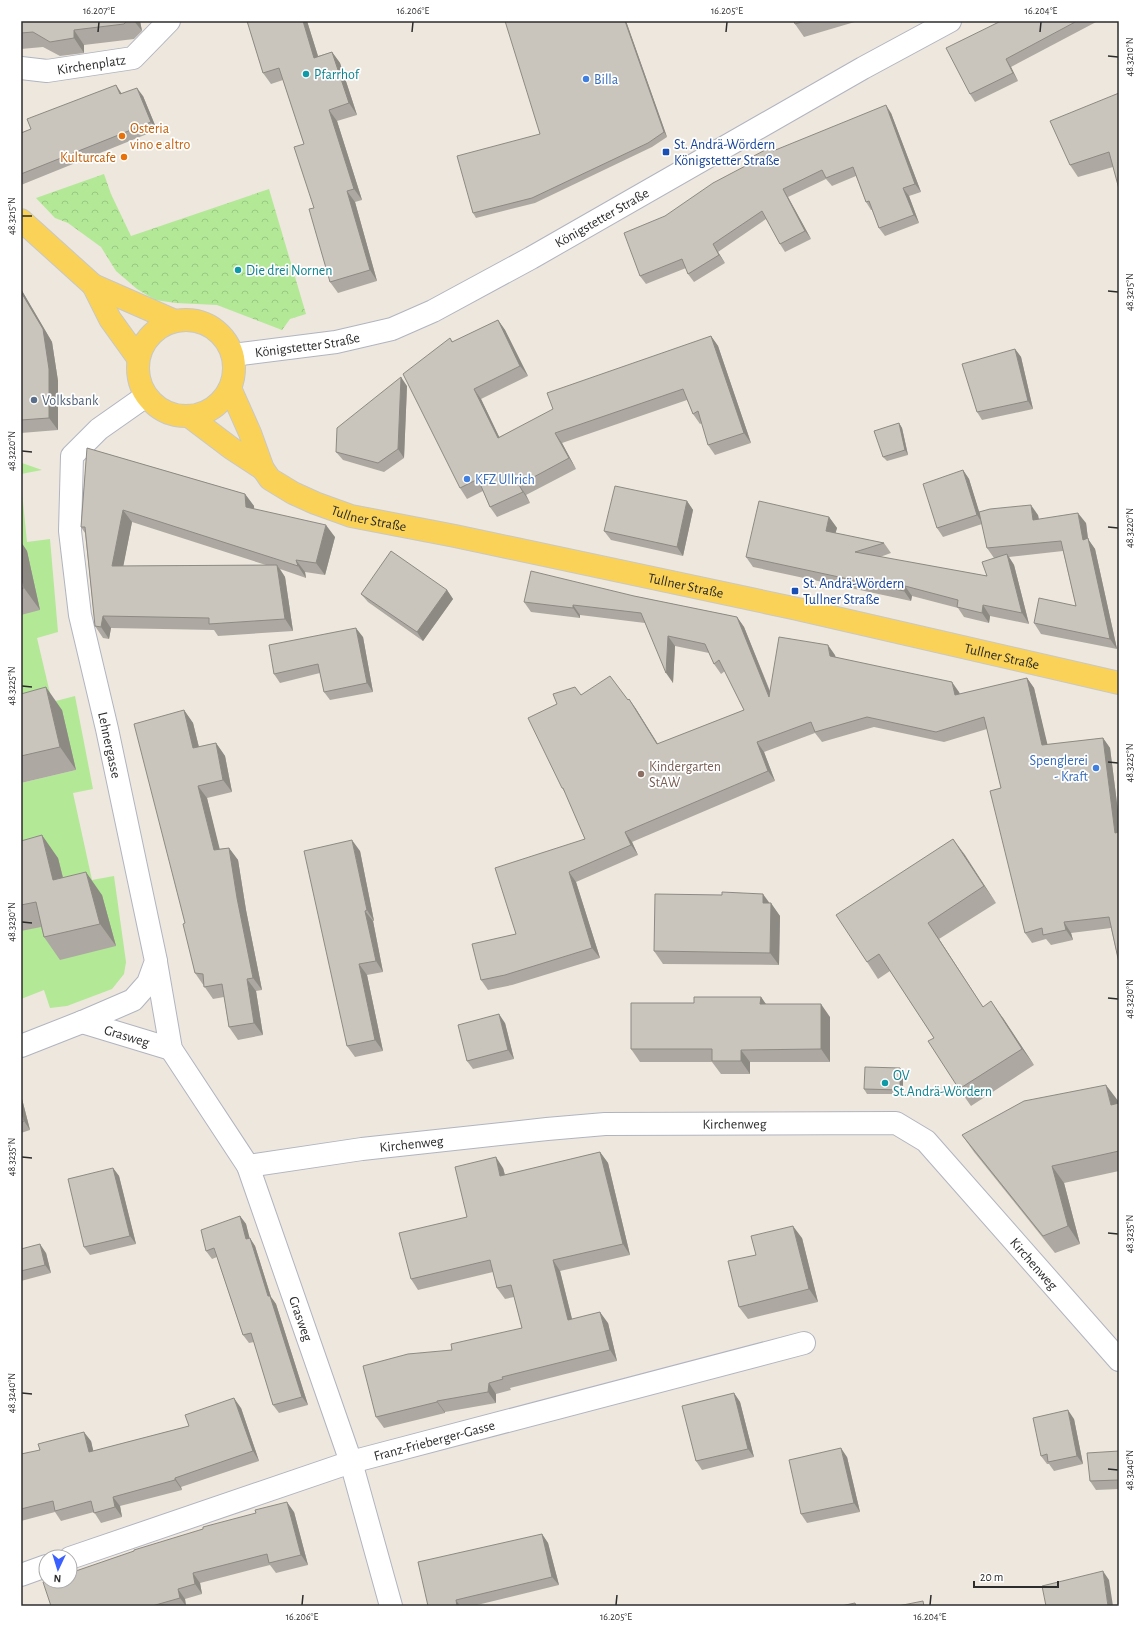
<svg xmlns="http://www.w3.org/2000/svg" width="1140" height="1627" viewBox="0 0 1140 1627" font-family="'Alegreya Sans',sans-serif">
<defs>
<pattern id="park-crowns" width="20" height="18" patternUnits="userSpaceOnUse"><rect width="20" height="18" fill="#b3e897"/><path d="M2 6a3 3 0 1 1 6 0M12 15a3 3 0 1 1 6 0" fill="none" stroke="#9ac782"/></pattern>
</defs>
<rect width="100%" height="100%" fill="#eee7dd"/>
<path fill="#b3e897" d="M21,463H22L42,470L21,474Z
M21,482L27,542L50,539L58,632L37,638L52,702L75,696L93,789L73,793L92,880L114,876L126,962L124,974L112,989L67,1006L50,1008L44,990L21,999V931L69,903L21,854V783L76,770L21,706Z"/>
<path fill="url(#park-crowns)" d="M104,174L111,194L131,236L269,189L306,314L290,319L282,330L217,305L176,303L155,300L137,289L116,271L101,247L68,223L55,218L36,198Z"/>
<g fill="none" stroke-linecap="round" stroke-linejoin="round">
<defs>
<g id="minor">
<path id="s1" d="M21,68L47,71L133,58L169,21"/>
<path id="s2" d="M156,962L171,1049L248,1166L351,1462L391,1606"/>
<path id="s3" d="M82,1022L171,1049"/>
<path d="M21,1046L82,1022L133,1000L148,983L156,961L107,729L80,615L70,531L72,456L99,429L146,396"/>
<path id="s4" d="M248,1166L362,1149L547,1129L605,1124L896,1123L926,1141L1119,1360"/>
<path id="s5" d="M70,1558L351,1462L804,1343"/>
<path d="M21,1575L46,1566"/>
</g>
<g id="secondary">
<path id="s6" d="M233,355L336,342L392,329L433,311L531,258L863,68L950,21"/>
</g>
<g id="primary">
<path d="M21,220L93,285L175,321"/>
<path d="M93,285L110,319L138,358"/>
<circle cx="186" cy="368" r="48"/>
<path id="s7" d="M230,388L250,433L263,469L270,479L293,493L315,503L351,516L455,536L793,608L1119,683"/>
<path d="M190,417L231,448L263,469"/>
</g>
</defs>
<use href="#minor" stroke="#b1b4c0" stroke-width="24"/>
<use href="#secondary" stroke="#b1b4c0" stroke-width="24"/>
<use href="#primary" stroke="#c8c8c8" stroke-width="24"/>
<use href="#minor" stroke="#fff" stroke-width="22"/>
<use href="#secondary" stroke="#fff" stroke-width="22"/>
<use href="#primary" stroke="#fad257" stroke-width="22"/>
</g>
<path fill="#ada9a2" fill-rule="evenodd" d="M21,21H140L142,31L134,39L84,45V53L60,56L43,47L21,49Z
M247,21H307L318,56L332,52L340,63L357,115L337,121L362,200L355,202L377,281L338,293L330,282L314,208L304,144L283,80L271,84L263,73Z
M626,21L667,137L652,147L535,203L476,218L473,213L540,134Z
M794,21H858L804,37L795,24Z
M1001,21H1098L1011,67L1018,81L975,102L970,94Z
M116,85L121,94L143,96L157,130L21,185V133L31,129Z
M1119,93L1113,167L1078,177L1070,165Z
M891,113L921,192L909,196L919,223L885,236L879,228L872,210H871L866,202L856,176L832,186L826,179L788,197L811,239L785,252L780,244L766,219L718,252L725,263L694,282L688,274L686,268L646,284L640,276L665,216L751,163L774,151Z
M21,289L52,342L58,381V430L21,433Z
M498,320L505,330L528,376L481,399L499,437L711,336L718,346L751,443L715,455L708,445L702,423L700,424L693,414L687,400L562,443L576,469L526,495L530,503L497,517L490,507L483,491L467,499L460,488L450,338L453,342Z
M1015,349L1021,357L1033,409L982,420L977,412Z
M407,386L404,458L384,472L343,460L336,452Z
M899,423L902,428L908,455L887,461L883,457Z
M87,448L245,494L254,506V509L335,537L325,575L305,572L306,578L280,569L285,577L293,631L218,636L214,630L111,628L109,639L103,638L95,626L85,533L81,527ZM132,522L266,565L123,566Z
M963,470L969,479L979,512L1038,515L1039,519L1086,523L1088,539L1095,549L1117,649L1041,634L1034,623L1076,606L1063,551L1009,557L1014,565L1029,624L990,616L989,623L964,617L958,608L912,596L911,601L753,567L746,557L829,517L837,528L835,533L884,543L891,553L880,557L987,576L994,558L987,548L982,524L943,537L937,528Z
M687,501L693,510L683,556L611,540L604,531Z
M21,542L27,551L40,610L21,615Z
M447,590L453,599L423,641L368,602L361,594Z
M634,596L737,617L744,627L770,691L835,655V657L959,692L960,694L1027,678L1034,688L1047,745L1103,738L1110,748L1119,819V963L1111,928L1071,933L1073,940L1051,945L1046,939L1032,943L1025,933L1001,788L987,729L944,742L874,727L822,742L815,733L764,752L775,781L632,842L638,855L576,882L600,958L512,985L488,990L481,980L516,934L585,839L566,794L562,788L581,695L628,700L629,699L636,709L658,744L744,710L725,671L721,674L714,664L709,653L675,646L673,683L645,623L580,615V618L531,612L524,602Z
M363,637L373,692L330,700L324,692L320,673L280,683L274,674Z
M21,694L62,710L76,770L21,783Z
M184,710L193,723L199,747L216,743L225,756L232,792L207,798L219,849L229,848L238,860L246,910L262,990L256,991L263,1035L238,1040L229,1027L224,997L213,999L195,973L185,923Z
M953,839L996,903L939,939L983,1007L1003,1018L1034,1065L971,1106L959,1089L934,1038L890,971L878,979L867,962Z
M21,841L58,858L63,877L102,895L116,946L60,960L44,937L41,927L21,931Z
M360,851L374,921H373L383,972L367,975L383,1051L355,1057L347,1046Z
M770,903L780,916L779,965L663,964L654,951Z
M761,997L766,1004L830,1017V1062H750V1074H721L712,1062H640L631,1049L694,1003Z
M505,1023L514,1059L473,1069L467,1061Z
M903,1072V1094H867L864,1089Z
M21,1095L30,1130L21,1133Z
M1119,1102V1171L1064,1183L1080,1244L1055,1253L974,1152L962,1135Z
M600,1152L608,1163L630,1255L560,1271L572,1319L608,1323L617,1361L510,1388L511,1390L496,1394V1403L445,1412V1413L384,1428L376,1417L452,1350L522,1328L514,1297L505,1299L497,1288L493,1272L418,1290L411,1279L467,1217L503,1168L505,1175Z
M113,1168L119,1176L136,1244L90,1255L84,1247Z
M240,1216L246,1224L249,1238L255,1246L271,1297L276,1304L308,1405L279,1413L273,1405L254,1342L249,1343L243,1335L217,1257L212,1259L206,1251Z
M802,1238L818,1302L748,1319L739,1307L756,1255Z
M21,1249L46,1253L51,1273L21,1281Z
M734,1393L740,1402L754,1457L702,1470L696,1461Z
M241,1408L259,1461L181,1487L182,1490L120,1506L122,1517L101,1523L94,1512L61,1521L55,1512L21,1521V1454L91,1441L93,1451L189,1426Z
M1074,1419L1083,1464L1054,1471L1049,1464H1047L1041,1456Z
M1119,1451V1489L1096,1490L1090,1481Z
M847,1457L860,1512L807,1523L801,1514Z
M294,1512L308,1565L276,1573L270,1565L200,1583L202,1594L185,1599L186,1606H51Z
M542,1534L548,1543L559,1585L473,1606H428Z"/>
<path fill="#8d8a84" d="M134,21H140L142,31Z
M303,21H307L322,69L314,58Z
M625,21H626L667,137L664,132Z
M74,30L84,45V53L74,38Z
M332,52L340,63L357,115L349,103Z
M1006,59L1011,67L1018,81L1013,73Z
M116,85L122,94H120Z
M137,88L143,96L157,130L151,122Z
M886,105L891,113L921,192L915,184Z
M329,110L337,121L362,200L354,189Z
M903,188L909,196L919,223L914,215Z
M783,189L788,197L811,239L805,231Z
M347,191L355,202L377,281L370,270Z
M713,244L718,252L725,263L719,255Z
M21,289L52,342L58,381V430L49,418L21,292Z
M498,320L505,330L528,376L520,366Z
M711,336L718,346L751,443L744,433Z
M1015,349L1021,357L1033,409L1028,401Z
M401,377L407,386L404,458L398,449Z
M474,389L481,399L505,449L498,438Z
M899,423L902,428L908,455L905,450Z
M555,433L562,443L576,469L569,458Z
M963,470L969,479L983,524L977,515Z
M519,485L526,495L530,503L523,492Z
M245,494L254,506L255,519L246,507Z
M687,501L693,510L683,556L677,547Z
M1031,505L1038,515L1040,530L1033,520Z
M123,510L132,522L121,578L112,566Z
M1078,513L1086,523L1088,539L1095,549L1117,649L1110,639L1083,540Z
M829,517L837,528L833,542L826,531Z
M326,525L335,537L325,575L316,563Z
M21,542L27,551L40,610L24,588L21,575Z
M1007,554L1014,565L1029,624L1022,613Z
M296,560L305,572L306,578L298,566Z
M277,565L285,577L293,631L285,619Z
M905,586L912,596L911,601L904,591Z
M447,590L453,599L423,641L417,632Z
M573,605L580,615V618L573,608Z
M983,605L990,616L989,623L982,613Z
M103,616L111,628L109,639L101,627Z
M737,617L744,627L776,707L769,697Z
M356,628L363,637L373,692L367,683Z
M668,636L675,646L673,683L666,673Z
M828,645L835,655L838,666L830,656Z
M1027,678L1034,688L1050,755L1042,745Z
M952,682L959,692L962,705L955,695Z
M46,687L62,710L76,770L60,747Z
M629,699L636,709L664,754L657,744Z
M184,710L193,723L202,760L193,748Z
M1103,738L1110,748L1119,819V839L1115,833Z
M757,742L764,752L775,781L768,771Z
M216,743L225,756L232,792L223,780Z
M198,786L207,798L223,862L214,850Z
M625,832L632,842L638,855L631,845Z
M42,835L58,858L69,903L53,880Z
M953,839L965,855L996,903L984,886Z
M352,840L360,851L374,921L367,910Z
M229,848L238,860L246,910L262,990L253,978L237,898Z
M86,872L102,895L116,946L100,924Z
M569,872L576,882L600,958L592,948Z
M763,894L771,905V903L780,916L779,965L770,953L763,903Z
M365,911L373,921L383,972L376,961Z
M1064,922L1071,933L1073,940L1066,930Z
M928,923L939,939L994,1024L983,1007Z
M359,964L367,975L383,1051L375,1040Z
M247,979L256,991L263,1035L254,1023Z
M761,997L770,1010L760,1004Z
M991,1001L1003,1018L1034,1065L1022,1049Z
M821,1004L830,1017V1062L821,1049Z
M499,1014L505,1023L514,1059L508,1050Z
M741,1050L750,1062V1074L741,1061Z
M900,1068L903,1072V1094L900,1090Z
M1106,1085L1119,1102V1104L1111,1105Z
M21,1095L30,1130L24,1121L21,1109Z
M600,1152L608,1163L630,1255L623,1244Z
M496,1157L503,1168L508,1187L500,1176Z
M1052,1166L1064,1183L1080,1244L1068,1226Z
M113,1168L119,1176L136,1244L130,1236Z
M240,1216L246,1224L252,1247L246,1239Z
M793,1226L802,1238L818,1302L809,1289Z
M250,1238L255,1246L271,1297L276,1304L308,1405L302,1397L268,1296Z
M40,1244L46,1253L51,1273L45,1265Z
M553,1260L560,1271L575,1331L568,1320Z
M600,1312L608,1323L617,1361L610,1350Z
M489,1383L496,1394V1403L488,1392Z
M734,1393L740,1402L754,1457L748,1449Z
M234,1398L241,1408L259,1461L253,1451Z
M437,1401L445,1412V1413L437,1402Z
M1068,1410L1074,1419L1083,1464L1077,1456Z
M84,1432L91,1441L96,1462L89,1452Z
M841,1448L847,1457L860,1512L854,1503Z
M175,1478L181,1487L182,1490L175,1480Z
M113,1497L120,1506L122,1517L115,1507Z
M287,1502L294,1512L308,1565L301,1555Z
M542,1534L548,1543L559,1585L552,1577Z
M1103,1571L1109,1580L1113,1606H1108Z
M193,1573L200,1583L202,1594L195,1584Z
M178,1589L185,1599L186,1606L180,1598Z
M456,1600L460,1606H457Z"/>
<path fill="#c9c5bc" stroke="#8d8a84" d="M21,21H127L124,24L74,30V38L50,42L33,32L21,33Z
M247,21H303L314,58L332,52L349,103L329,110L354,189L347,191L370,270L330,282L309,209L314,208L294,147L304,144L279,68L263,73Z
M505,21H625L664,132L648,143L532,198L473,213L457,156L540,134Z
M794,21H805L795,24Z
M1001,21H1077L1006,59L1013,73L970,94L946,48Z
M116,85L120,94L137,88L151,122L21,174V133L31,129L27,119Z
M1119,93V189L1109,152L1070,165L1050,121Z
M886,105L915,184L903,188L914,215L879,228L869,201L866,202L853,167L826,178L822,170L783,189L805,231L780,244L762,211L713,244L719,255L688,274L682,259L640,276L624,233L665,216L713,183L751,163L748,159L771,147L773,151Z
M21,292L43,329L49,369V418L21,420Z
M498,320L520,366L474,389L498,438L553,409L547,393L711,336L744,433L708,445L698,411L693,414L683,389L555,433L569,458L519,485L523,492L490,507L478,479L460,488L403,374L450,338L452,342Z
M1015,349L1028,401L977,412L962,364Z
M401,377L398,449L378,463L336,452L337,428Z
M899,423L905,450L883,457L874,431Z
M87,448L245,494L246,507L326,525L316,563L296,560L298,566L123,510L112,566L277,565L285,619L209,624V618L103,616L101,627L95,626L85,527H81Z
M963,470L977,515L937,528L923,484Z
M615,486L687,501L677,547L604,531Z
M759,501L829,517L826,531L884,543L855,552L987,576L982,562L1007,554L1022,613L983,605L982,613L957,607L958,600L905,586L904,591L746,557Z
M1031,505L1033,520L1078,513L1083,540L1088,538L1110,639L1034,623L1039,598L1076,606L1061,541L987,548L979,512L990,509Z
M391,551L447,590L417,632L361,594Z
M531,571L634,596L737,617L769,697L779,637L828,645L830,656L952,682L955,695L1027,678L1042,745L1103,738L1115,833L1119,832V963L1109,917L1064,922L1066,930L1043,935L1042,928L1025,933L990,791L1001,788L984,717L936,732L867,717L815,732L811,722L757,742L768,771L625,832L631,845L569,872L592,948L505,975L481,980L472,944L516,934L495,868L585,839L563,788H562L528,718L557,704L553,694L575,687L581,695L610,676L628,700L629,699L657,744L744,710L719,660L714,664L705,644L668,636L666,673L641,613L573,605V608L524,602Z
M21,575L24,588H21Z
M356,628L367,683L324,692L318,664L274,674L269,645Z
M46,687L60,747L21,756V694Z
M184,710L193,748L216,743L223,780L198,786L214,850L229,848L237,898L253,978L247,979L254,1023L229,1027L222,984L204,987L203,974L195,973L183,924L185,923L134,724Z
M42,835L53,880L86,872L100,924L44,937L36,902L21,905V841Z
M953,839L984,886L928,923L983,1007L991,1001L1022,1049L959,1089L928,1041L934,1038L879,954L867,962L836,915Z
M352,840L367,910L365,911L376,961L359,964L375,1040L347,1046L304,851Z
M722,892L763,894V903H771L770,953L654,951L655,894L722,895Z
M694,997H761L760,1004H821V1049L741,1050V1061H712V1049H631V1003H694Z
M499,1014L508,1050L467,1061L458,1025Z
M865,1067L900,1068V1090L864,1089Z
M1106,1085L1111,1105L1119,1103V1151L1052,1166L1068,1226L1043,1236L962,1135L1024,1101Z
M21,1109L24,1121L21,1123Z
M600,1152L623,1244L553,1260L568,1320L600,1312L610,1350L502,1377L503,1379L489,1383L488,1392L437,1401V1402L376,1417L363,1366L408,1354L452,1350L451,1344L522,1328L511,1285L497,1288L490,1260L411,1279L399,1233L467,1217L455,1167L496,1157L500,1176Z
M113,1168L130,1236L84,1247L68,1179Z
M240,1216L246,1239L250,1238L268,1296H270L302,1397L273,1405L251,1333L243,1335L214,1248L206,1251L201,1230Z
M793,1226L809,1289L739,1307L728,1261L756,1255L751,1236Z
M40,1244L45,1265L21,1271V1249Z
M734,1393L748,1449L696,1461L682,1406Z
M234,1398L253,1451L175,1478V1480L113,1497L115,1507L94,1513L91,1501L55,1511L53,1501L21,1509V1454L40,1450L38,1444L84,1432L89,1452L189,1426L185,1415Z
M1068,1410L1077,1456L1048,1462L1047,1454L1041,1456L1033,1418Z
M841,1448L854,1503L801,1514L789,1460Z
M1119,1451V1480L1090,1481L1087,1453Z
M287,1502L301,1555L269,1563L267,1554L193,1573L195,1584L178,1589L180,1598L152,1606H51L43,1582L46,1581H70V1573L134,1551V1550L203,1529V1527L256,1513L255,1510Z
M542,1534L552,1577L456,1600L457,1606H428L418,1562Z
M1103,1571L1108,1606H1046L1042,1586Z
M923,1601L924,1606H898Z
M855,1603L856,1606H841Z"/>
<path fill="none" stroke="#2c2c2c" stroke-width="1.5" d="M98,32L99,22M412,32L413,22M726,32L727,22M1040,32L1041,22M1108,56L1118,57M22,216H32M1108,291L1118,292M22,451L32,452M1108,527L1118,528M22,686L32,687M1108,762L1118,763M22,922L32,923M1108,998L1118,999M22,1157L32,1158M1108,1233L1118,1234M22,1393L32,1394M1108,1469L1118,1470M302,1605L303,1595M616,1605L617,1595M930,1605L931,1595"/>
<g fill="#0f9aa8" stroke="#fff" stroke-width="1.5">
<circle cx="306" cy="74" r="4"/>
<circle cx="238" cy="270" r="4"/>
<circle cx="885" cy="1083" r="4"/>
</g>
<g fill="#3f7fe0" stroke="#fff" stroke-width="1.5">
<circle cx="586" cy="79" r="4"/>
<circle cx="467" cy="479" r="4"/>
<circle cx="1096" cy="768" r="4"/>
</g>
<g fill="#e8710a" stroke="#fff" stroke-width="1.5">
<circle cx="122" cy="136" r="4"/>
<circle cx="124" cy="157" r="4"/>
</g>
<g fill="#1a4fb4" stroke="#fff" stroke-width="1.5">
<rect x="662" y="148" width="8" height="8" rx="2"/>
<rect x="791" y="587" width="8" height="8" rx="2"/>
</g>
<circle fill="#5c6f8a" stroke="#fff" stroke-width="1.5" cx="34" cy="400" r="4"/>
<circle fill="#8d6e63" stroke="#fff" stroke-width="1.5" cx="641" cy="774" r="4"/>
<g text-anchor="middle" stroke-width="3.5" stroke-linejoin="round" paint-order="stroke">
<g font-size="14" fill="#2c2c2c" stroke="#fff">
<text dy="5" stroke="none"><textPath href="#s1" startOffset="71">Kirchenplatz</textPath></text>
<text dy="5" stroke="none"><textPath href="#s6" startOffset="399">Königstetter Straße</textPath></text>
<text dy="5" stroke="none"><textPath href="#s6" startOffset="75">Königstetter Straße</textPath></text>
<text dy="5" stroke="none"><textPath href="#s7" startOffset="207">Tullner Straße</textPath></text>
<text dy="5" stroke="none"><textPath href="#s7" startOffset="531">Tullner Straße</textPath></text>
<text dy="5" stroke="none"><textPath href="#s7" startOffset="855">Tullner Straße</textPath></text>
<text transform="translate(110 745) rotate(78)" y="5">Lehnergasse</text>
<text dy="5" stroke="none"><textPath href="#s3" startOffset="47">Grasweg</textPath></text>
<text dy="5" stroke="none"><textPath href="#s4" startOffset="489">Kirchenweg</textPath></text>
<text dy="5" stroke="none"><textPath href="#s4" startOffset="165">Kirchenweg</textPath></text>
<text dy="5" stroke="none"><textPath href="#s4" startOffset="849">Kirchenweg</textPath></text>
<text dy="5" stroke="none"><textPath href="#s2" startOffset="390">Grasweg</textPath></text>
<text dy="5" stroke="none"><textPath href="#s5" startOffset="383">Franz-Frieberger-Gasse</textPath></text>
</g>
<g font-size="14" fill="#0d838f" stroke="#fff" text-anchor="start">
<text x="314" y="79">Pfarrhof</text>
<text x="246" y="275">Die drei Nornen</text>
<text x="893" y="1080">OV<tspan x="893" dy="16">St.Andrä-Wördern</tspan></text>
</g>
<g font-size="14" fill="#366cbe" stroke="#fff" text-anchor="start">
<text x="594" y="84">Billa</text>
<text x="475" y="484">KFZ Ullrich</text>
<text x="1088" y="765" text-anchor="end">Spenglerei<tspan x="1088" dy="16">- Kraft</tspan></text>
</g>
<g font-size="14" fill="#c56008" stroke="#fff" text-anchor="start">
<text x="130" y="133">Osteria<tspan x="130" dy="16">vino e altro</tspan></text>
<text x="116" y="162" text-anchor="end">Kulturcafe</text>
</g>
<g font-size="14" fill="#164399" stroke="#fff" text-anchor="start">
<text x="674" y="149">St. Andrä-Wördern<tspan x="674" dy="16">Königstetter Straße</tspan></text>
<text x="803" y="588">St. Andrä-Wördern<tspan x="803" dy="16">Tullner Straße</tspan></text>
</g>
<g font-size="14" fill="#4e5e75" stroke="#fff" text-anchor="start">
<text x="42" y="405">Volksbank</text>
</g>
<g font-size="14" fill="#785e54" stroke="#fff" text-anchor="start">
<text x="649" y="771">Kindergarten<tspan x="649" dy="16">StAW</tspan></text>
</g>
</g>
<rect width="1140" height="1627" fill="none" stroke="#ffffff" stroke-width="44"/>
<g transform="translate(58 1569) rotate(184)"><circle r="19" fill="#ffffff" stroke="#ababab"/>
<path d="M0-3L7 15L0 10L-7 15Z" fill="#3a61ff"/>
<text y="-6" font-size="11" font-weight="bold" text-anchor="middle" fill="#2c2c2c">N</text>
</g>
<path d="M974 1581v6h84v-6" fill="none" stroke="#2c2c2c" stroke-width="2"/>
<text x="980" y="1581" font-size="12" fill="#2c2c2c" stroke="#ffffff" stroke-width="3" paint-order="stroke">20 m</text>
<rect x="22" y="22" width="1096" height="1583" fill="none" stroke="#2c2c2c" stroke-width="1.5"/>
<g font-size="10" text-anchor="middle" fill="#2c2c2c">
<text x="99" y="14">16.207°E</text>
<text x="413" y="14">16.206°E</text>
<text x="727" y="14">16.205°E</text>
<text x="1041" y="14">16.204°E</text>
<text transform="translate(1129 57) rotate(-90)" y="4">48.3210°N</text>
<text transform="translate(11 216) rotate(-90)" y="4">48.3215°N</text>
<text transform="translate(1129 292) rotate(-90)" y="4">48.3215°N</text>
<text transform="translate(11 451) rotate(-90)" y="4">48.3220°N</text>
<text transform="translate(1129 528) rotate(-90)" y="4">48.3220°N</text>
<text transform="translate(11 686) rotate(-90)" y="4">48.3225°N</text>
<text transform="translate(1129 763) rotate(-90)" y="4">48.3225°N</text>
<text transform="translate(11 922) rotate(-90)" y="4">48.3230°N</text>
<text transform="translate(1129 999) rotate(-90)" y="4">48.3230°N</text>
<text transform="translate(11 1157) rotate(-90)" y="4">48.3235°N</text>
<text transform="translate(1129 1234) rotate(-90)" y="4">48.3235°N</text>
<text transform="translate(11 1393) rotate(-90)" y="4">48.3240°N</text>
<text transform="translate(1129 1470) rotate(-90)" y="4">48.3240°N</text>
<text x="302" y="1620">16.206°E</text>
<text x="616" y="1620">16.205°E</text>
<text x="930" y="1620">16.204°E</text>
</g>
</svg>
